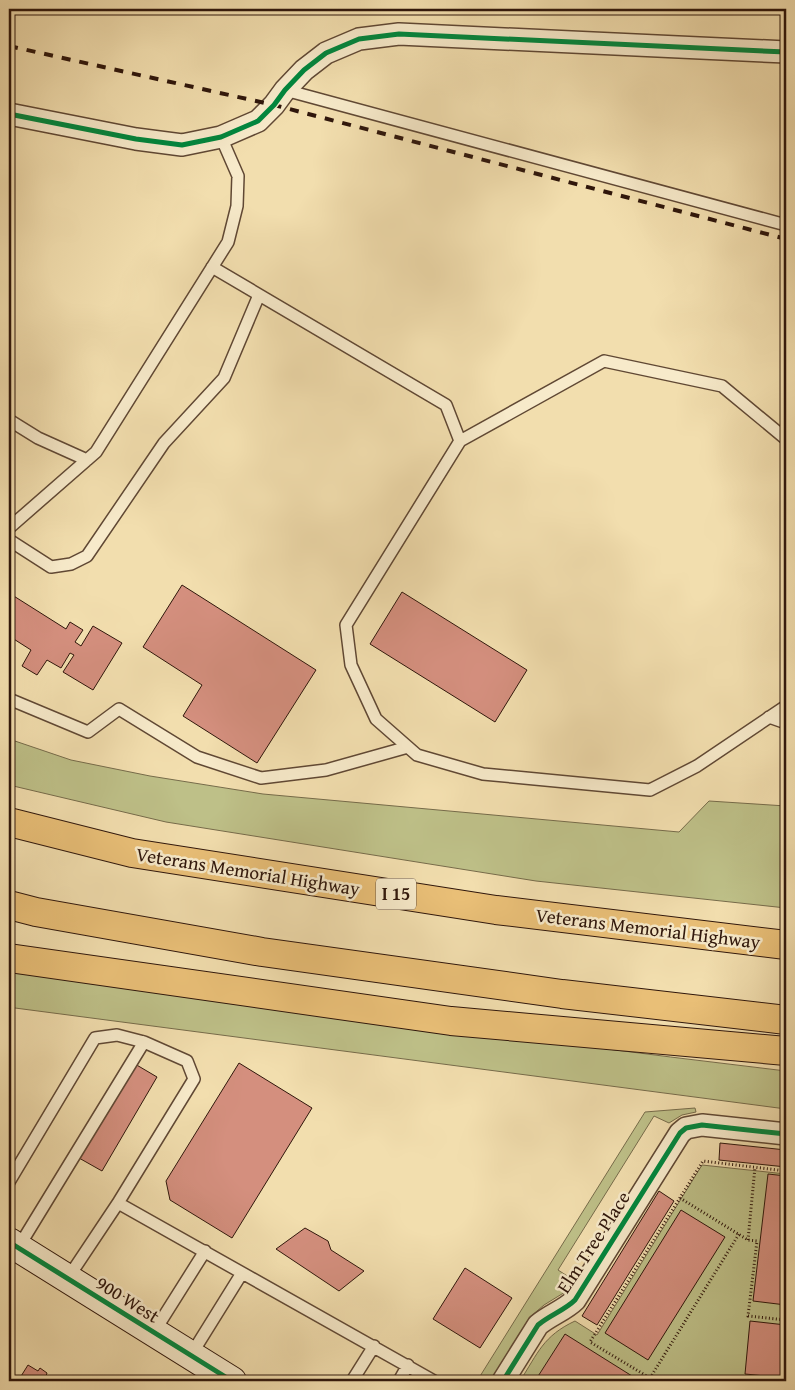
<svg xmlns="http://www.w3.org/2000/svg" width="795" height="1390" viewBox="0 0 795 1390" font-family="'Gentium Book Plus',serif">
<rect width="100%" height="100%" fill="#f2deae"/>
<filter id="stains"><feTurbulence type="fractalNoise" baseFrequency=".004" numOctaves="4"/><feColorMatrix values="0 0 0 0 .2 0 0 0 0 .09 0 0 0 0 .02 0 0 0 .5 -.17"/></filter>
<radialGradient id="worn" r=".72"><stop offset=".6" stop-color="#630" stop-opacity="0"/><stop offset="1" stop-color="#630" stop-opacity=".3"/></radialGradient>
<path fill="#bec088" stroke="#766b4a" d="M9,739L71,760L150,776L263,794L679,832L709,801L786,806V908L536,881L166,822L9,785Z
M9,972C114,987 220,999 325,1013C479,1032 632,1053 786,1071V1109L15,1008L9,1006Z
M695,1108L696,1112L682,1115L669,1123L654,1116L558,1270L572,1279L573,1286L570,1289L544,1305L530,1317L490,1381H477L645,1112Z
M702,1165L786,1174V1381H520C538,1353 543,1336 575,1321L597,1335Z"/>
<path fill="#d48f7e" stroke="#2f160b" d="M182,585L316,670L257,763L183,716L202,685L143,647Z
M402,592L527,670L495,722L370,644Z
M9,593L66,629L70,622L83,630L75,642L81,646L93,626L122,643L93,690L63,672L74,655L70,653L61,668L47,660L37,675L22,666L31,650L9,636Z
M239,1063L312,1108L232,1238L170,1200L166,1181Z
M135,1064L157,1077L102,1171L79,1158Z
M720,1143L786,1150V1167L719,1160Z
M768,1174L786,1176V1305L753,1301Z
M659,1191L674,1201L597,1325L582,1316Z
M681,1210L725,1237L648,1360L605,1333Z
M305,1228L328,1241L331,1250L364,1271L339,1291L276,1249Z
M465,1268L512,1298L480,1348L433,1319Z
M750,1321L786,1325V1378L745,1374Z
M565,1334L640,1381H535Z
M28,1365L38,1371L40,1368L47,1373L46,1376L53,1381H18Z"/>
<g fill="none" stroke-linecap="round" stroke-linejoin="round">
<defs>
<path id="lane" d="M285,90L786,225
M212,267L446,405L460,441
M9,420L38,438L87,460
M786,439L722,386L604,361L460,441L346,625L351,665L376,719L417,755L483,774L650,790L697,766L786,706
M9,528L96,452L228,242L237,206L238,176L221,137
M9,540L51,567L71,564L87,556L164,443L224,378L259,295
M9,699L88,732L119,709L197,757L261,778L326,770L408,747
M769,717L786,723
M9,1182L95,1038L117,1035L144,1042
M18,1248L144,1042L187,1061L194,1079L118,1203
M68,1278L118,1203L434,1381
M154,1332L205,1251
M191,1355L242,1273
M352,1381L374,1346
M399,1381L408,1365"/>
<path id="street" d="M9,114L136,139L182,145L221,137L258,121L274,105L285,90L304,70L326,53L359,39L399,34L786,52
M503,1381L538,1325C550,1315 565,1310 575,1300L680,1133L686,1128L702,1125L786,1134"/>
<path id="secondary" d="M9,1242L232,1381"/>
<path id="highway" d="M9,822L132,853L496,910L786,945
M9,905L36,912L262,952L562,994L786,1020
M9,958L451,1021L786,1051"/>
</defs>
<use href="#lane" stroke="#604834" stroke-width="14"/>
<use href="#street" stroke="#604834" stroke-width="24"/>
<use href="#secondary" stroke="#2f160b" stroke-width="30"/>
<use href="#highway" stroke="#2f160b" stroke-width="30"/>
<path stroke="#2f160b" stroke-width="3" stroke-dasharray="1 2.5" stroke-linecap="butt" d="M680,1198L748,1240L757,1241L748,1316L786,1320
M748,1240L755,1167
M650,1378L739,1234
M655,1381L590,1342L703,1161L786,1171"/>
<use href="#lane" stroke="#f7eaca" stroke-width="11"/>
<use href="#street" stroke="#f7eaca" stroke-width="21"/>
<use href="#secondary" stroke="#f7eaca" stroke-width="28"/>
<use href="#highway" stroke="#e9bf77" stroke-width="28"/>
<path stroke="#2f160b" stroke-width="4" stroke-dasharray="9 9" stroke-linecap="butt" d="M9,46L274,105L786,239"/>
<defs>
<path id="cycleway" d="M9,114L136,139L182,145L221,137L258,121L274,105L285,90L304,70L326,53L359,39L399,34L786,52
M9,1242L232,1381
M503,1381L538,1325C550,1315 565,1310 575,1300L680,1133L686,1128L702,1125L786,1134"/>
</defs>
<use href="#cycleway" stroke="#f7eaca" stroke-width="8"/>
<use href="#cycleway" stroke="#00873e" stroke-width="5"/>
</g>
<g text-anchor="middle" stroke-width="5" stroke-linejoin="round" paint-order="stroke">
<rect fill="#f7eaca" stroke="#6b5644" stroke-width="1" x="376" y="878.5" width="40" height="31" rx="4"/>
<g font-size="18" font-weight="bold" fill="#2f160b">
<text x="396" y="900">I 15</text>
</g>
<g font-size="19" fill="#2f160b" stroke="#f7eaca">
<text transform="translate(248 871) rotate(9)" y="7">Veterans Memorial Highway</text>
<text transform="translate(648 928) rotate(7)" y="7">Veterans Memorial Highway</text>
<text transform="translate(593 1242) rotate(-57)" y="7">Elm Tree Place</text>
<text transform="translate(128 1299) rotate(32)" y="7">900 West</text>
</g>
</g>
<rect width="795" height="1390" fill="none" stroke="#f2deae" stroke-width="30"/>
<rect x="10" y="10" width="775" height="1370" fill="none" stroke="#2f160b" stroke-width="2.5"/>
<rect x="15" y="15" width="765" height="1360" fill="none" stroke="#2f160b"/>
<rect width="100%" height="100%" filter="url(#stains)"/>
<rect width="100%" height="100%" fill="url(#worn)"/>
</svg>
